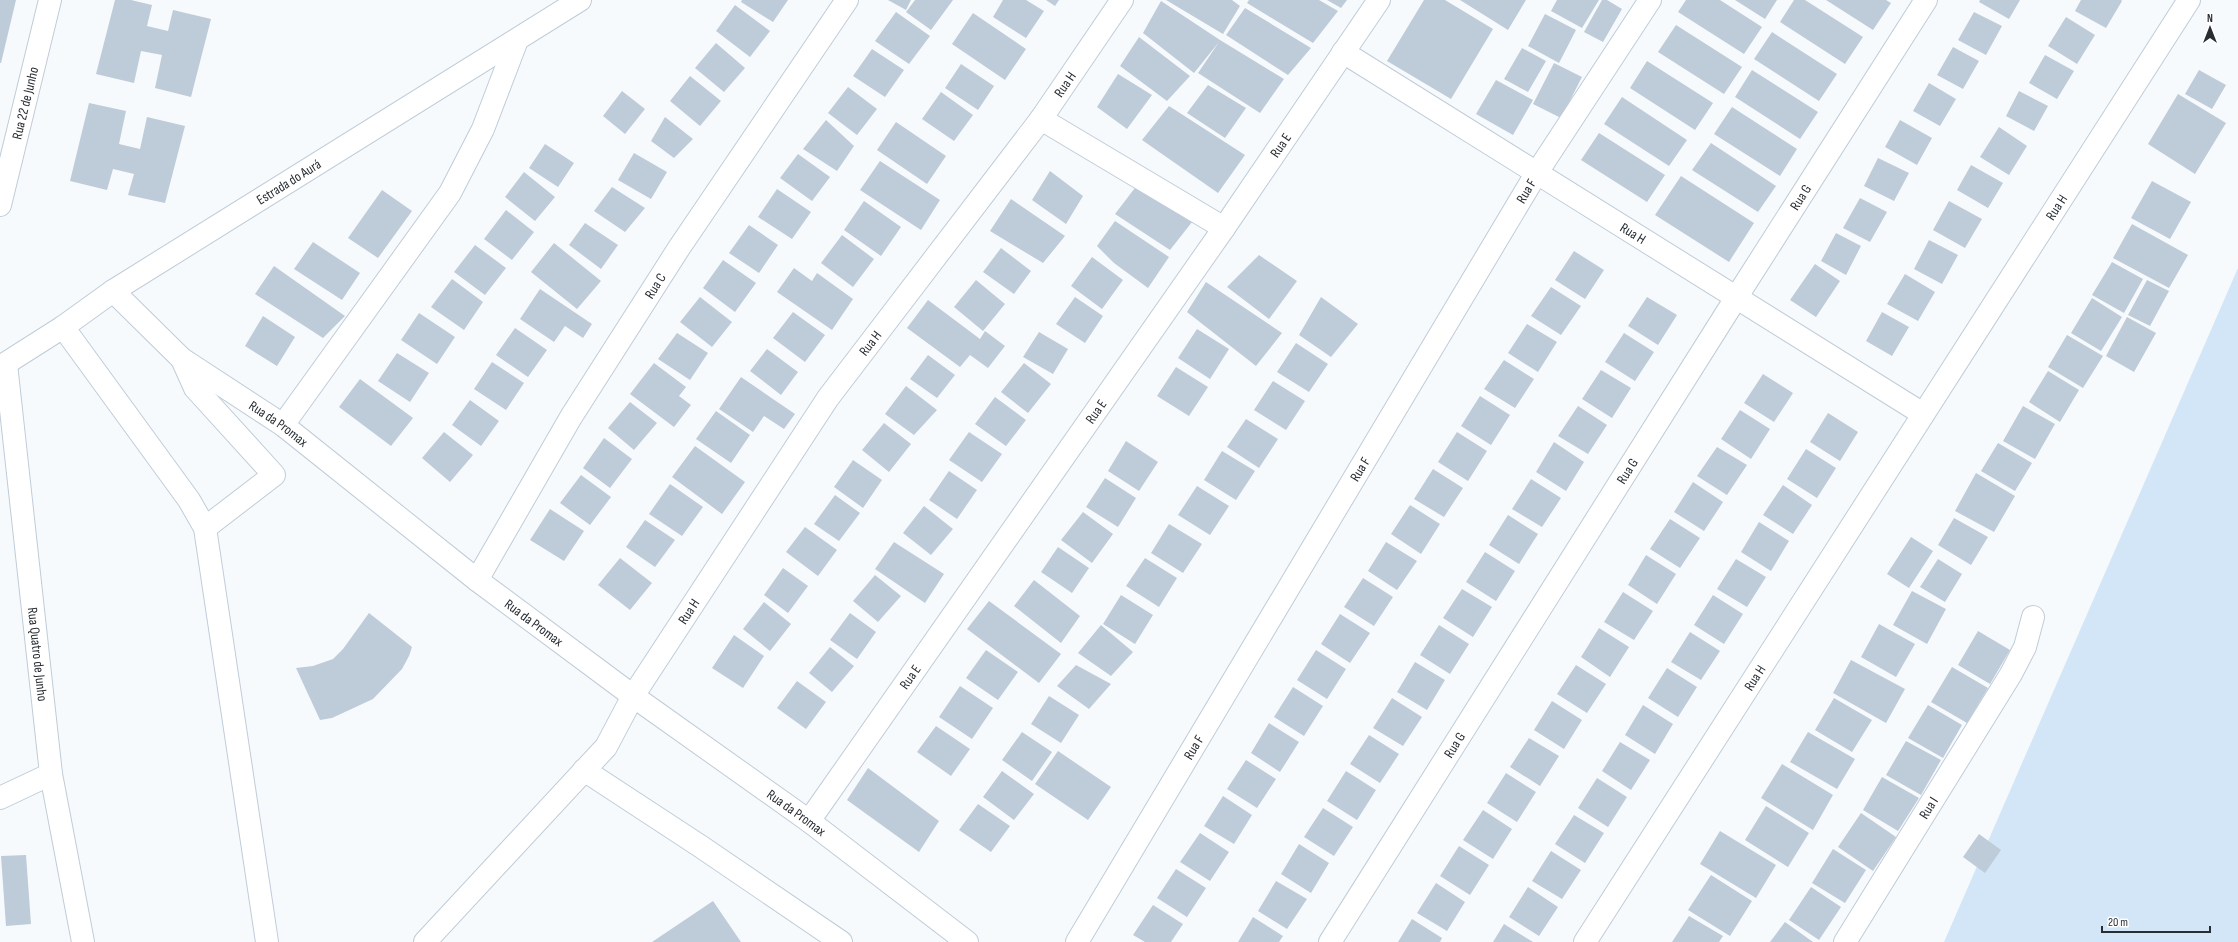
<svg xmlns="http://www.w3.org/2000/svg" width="2238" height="942" viewBox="0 0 2238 942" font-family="'Sofia Sans Condensed',sans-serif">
<rect width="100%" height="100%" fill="#f7fafc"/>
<path fill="#d2e6f8" d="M2238,268V942H1944Z"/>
<path fill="#becbd8" d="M0,0H16L1,63H0Z
M115,0H131L152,5L147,26L168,31L173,10L211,19L191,97L155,88L162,55L141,51L134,83L96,74Z
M742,0H788L773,22L741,2Z
M888,0H911L906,10Z
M915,0H953L931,30L906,12Z
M1003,0H1026L1044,11L1026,38L993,17Z
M1046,0H1059L1055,6Z
M1166,0H1232L1240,6L1223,34Z
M1249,0H1319L1338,11L1313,43L1247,3Z
M1327,0H1347L1341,8Z
M1424,0H1445L1493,29L1451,99L1387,61Z
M1460,0H1526L1508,30Z
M1557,0H1599L1582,28L1551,11Z
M1602,0H1607L1622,9L1603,42L1584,32Z
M1686,0H1720L1762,27L1744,54L1678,12Z
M1735,0H1777L1765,19Z
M1794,0H1805L1863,37L1845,64L1780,22Z
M1826,0H1886L1891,3L1873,30Z
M1980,0H2020L2009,19L1979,2Z
M2081,0H2121L2122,1L2106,28L2075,11Z
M1161,1L1220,40L1284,79L1260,113L1198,73L1219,42L1194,73L1143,33Z
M735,5L770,31L750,57L716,31Z
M1245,8L1311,48L1288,75L1226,35Z
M896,12L930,36L909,64L875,41Z
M1974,12L2002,26L1986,55L1958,40Z
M973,13L1026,49L1005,80L952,44Z
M1545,14L1576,30L1559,63L1528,46Z
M2066,17L2095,35L2077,64L2048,46Z
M1676,25L1742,67L1724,94L1658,52Z
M1772,32L1837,74L1819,101L1754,59Z
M1139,37L1190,76L1167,101L1120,66Z
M716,43L745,68L724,92L695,68Z
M1953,47L1979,61L1963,89L1937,75Z
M1522,48L1546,61L1528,92L1504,79Z
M872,49L904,70L885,97L853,76Z
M2045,55L2074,71L2057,99L2029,83Z
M1647,61L1713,103L1695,130L1630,88Z
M1554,63L1582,77L1561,118L1533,104Z
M961,64L994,86L978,110L945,88Z
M1752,70L1818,112L1800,139L1735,97Z
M2199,70L2226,85L2212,109L2185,94Z
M1118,74L1152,95L1127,129L1097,107Z
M690,76L721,101L700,126L670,101Z
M1496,80L1533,100L1513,135L1476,114Z
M1929,83L1956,99L1940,126L1913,111Z
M1208,85L1246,108L1225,138L1187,113Z
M848,87L877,109L857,135L828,113Z
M622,91L645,109L625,134L603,116Z
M2019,91L2048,106L2034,131L2006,116Z
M941,92L973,115L954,141L922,119Z
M2178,94L2226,123L2195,174L2148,144Z
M1622,97L1687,140L1669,166L1604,124Z
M89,103L126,111L119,144L140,149L147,117L185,126L165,203L128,195L134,174L113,169L107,190L70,181Z
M1169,106L1245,155L1218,193L1142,140Z
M1732,107L1797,149L1780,176L1714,134Z
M665,117L693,139L674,158L651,141Z
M826,120L854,146L837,171L803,149Z
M1900,120L1932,138L1917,165L1885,147Z
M896,122L946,156L927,184L877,150Z
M1999,127L2027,146L2009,175L1980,157Z
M1599,133L1665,175L1647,202L1581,160Z
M1711,143L1776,186L1758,212L1692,170Z
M545,144L574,163L558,187L529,168Z
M634,153L667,172L651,199L618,180Z
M798,154L830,177L812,201L780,178Z
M1878,158L1909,173L1894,201L1864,186Z
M880,161L940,200L921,230L860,190Z
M1971,165L2003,183L1988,208L1957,190Z
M1050,171L1083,196L1066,224L1032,200Z
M524,172L555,197L535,221L505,197Z
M1681,176L1754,223L1729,262L1655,215Z
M1141,180L1196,217L1170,250L1115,214Z
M2152,181L2191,202L2170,239L2131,218Z
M612,187L645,208L625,232L594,211Z
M777,189L811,212L792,239L758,217Z
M382,190L412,211L378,258L348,238Z
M1860,198L1887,212L1870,242L1843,228Z
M1011,199L1065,236L1043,263L990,231Z
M864,201L901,227L881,256L844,230Z
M1949,201L1982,219L1965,248L1933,230Z
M506,210L534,232L512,260L484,239Z
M1115,221L1169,257L1148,288L1114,263L1097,246Z
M585,223L618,245L601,269L569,245Z
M2132,224L2188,255L2169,288L2113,258Z
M749,225L778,245L759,273L729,253Z
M1836,233L1861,246L1846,275L1821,261Z
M842,235L874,259L853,287L821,263Z
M1929,240L1958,255L1942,284L1914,269Z
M313,242L360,273L342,300L294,269Z
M554,243L601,281L577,309L531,272Z
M475,245L506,268L485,295L454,272Z
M1001,248L1031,271L1014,294L983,272Z
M1574,251L1604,270L1585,299L1555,280Z
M1259,255L1297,281L1269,319L1227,287Z
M1092,257L1123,280L1102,309L1071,286Z
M723,260L756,283L735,312L703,288Z
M2112,262L2143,279L2124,313L2092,295Z
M1815,264L1840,281L1816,317L1790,300Z
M274,266L345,316L323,338L255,294Z
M794,268L812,281L817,273L853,299L832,330L777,292Z
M1905,274L1935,292L1918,321L1887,304Z
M452,279L483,302L464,330L431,307Z
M976,280L1005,304L983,331L954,307Z
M2147,280L2169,291L2150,326L2128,315Z
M1206,282L1282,333L1256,366L1187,312Z
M1551,287L1581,306L1561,335L1531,316Z
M540,289L592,324L583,338L565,326L554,342L520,319Z
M700,297L732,322L712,347L680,322Z
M1075,297L1103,316L1085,343L1056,324Z
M1321,297L1358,324L1331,357L1299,335Z
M1647,297L1677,315L1658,345L1628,326Z
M2092,298L2122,317L2101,351L2071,333Z
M928,300L980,339L985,331L1005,346L988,368L970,355L960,367L907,328Z
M793,312L825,335L805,362L773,338Z
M1882,312L1909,327L1892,356L1866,341Z
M419,313L455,337L437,364L401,340Z
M263,316L295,337L277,366L245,346Z
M2127,317L2156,333L2134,372L2106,356Z
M1527,324L1557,342L1538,372L1508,353Z
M515,328L547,350L528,377L496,355Z
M1197,329L1229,349L1210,379L1178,358Z
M1039,332L1068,349L1053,374L1023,357Z
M677,333L708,353L690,380L658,359Z
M1624,333L1654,352L1635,381L1605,362Z
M2067,335L2103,356L2083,388L2048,367Z
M1296,343L1328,364L1309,392L1277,372Z
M767,349L798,372L781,395L750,371Z
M397,353L429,373L410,402L378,381Z
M928,355L955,375L937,398L910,379Z
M1504,360L1534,379L1515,408L1484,389Z
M492,362L524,383L506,410L474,389Z
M654,363L686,387L679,396L691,405L674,427L630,394Z
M1024,363L1051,384L1028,413L1001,392Z
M1176,367L1208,387L1189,416L1157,396Z
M1601,370L1631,388L1612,418L1582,399Z
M2048,371L2079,390L2060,422L2029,402Z
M1763,374L1793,393L1774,422L1744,403Z
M741,377L795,414L784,429L764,416L753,432L719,409Z
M360,379L413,418L391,446L339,407Z
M1273,381L1305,401L1286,430L1254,410Z
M906,386L937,410L914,435L885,414Z
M1480,396L1510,415L1491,445L1461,426Z
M995,397L1026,420L1006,446L975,424Z
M470,400L499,421L481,446L452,425Z
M630,402L657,423L634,450L608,428Z
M1578,406L1607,425L1588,454L1558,436Z
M2023,406L2055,424L2035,459L2003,441Z
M1740,410L1770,429L1751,459L1721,439Z
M716,411L750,435L731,463L696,439Z
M1828,413L1858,432L1840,461L1810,442Z
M1246,419L1278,439L1259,468L1227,447Z
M884,423L911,444L889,472L862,450Z
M444,432L473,455L450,482L422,458Z
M969,432L1002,454L982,482L949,460Z
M1457,432L1487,451L1468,481L1438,462Z
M604,438L632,459L610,488L583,468Z
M1126,441L1158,462L1139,491L1108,471Z
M1554,442L1584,462L1566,491L1536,472Z
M1998,443L2032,463L2015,491L1981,471Z
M695,446L745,482L722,514L672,477Z
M1717,447L1747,465L1727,495L1697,476Z
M1806,449L1836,468L1817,498L1787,479Z
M1222,451L1255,471L1236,500L1204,480Z
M853,460L882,480L863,508L834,487Z
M1433,469L1463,488L1444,517L1414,499Z
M949,471L977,490L957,519L929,500Z
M1976,473L2015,496L1994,532L1955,511Z
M581,475L611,497L590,525L560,503Z
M1105,478L1136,498L1118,527L1086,507Z
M1531,479L1561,498L1542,527L1512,509Z
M1693,482L1723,502L1704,531L1674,512Z
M670,484L703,507L682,536L649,514Z
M1783,485L1812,505L1793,534L1763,515Z
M1197,486L1229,506L1210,535L1178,515Z
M835,495L860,513L839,541L814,524Z
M1410,505L1440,524L1421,554L1391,534Z
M924,506L953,529L931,555L903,533Z
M550,509L584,531L564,561L530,540Z
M1083,512L1113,534L1092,563L1061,540Z
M1508,515L1538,534L1519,564L1489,545Z
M1954,518L1988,537L1971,565L1938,545Z
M1670,519L1700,538L1680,568L1650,549Z
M645,520L675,540L655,567L626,547Z
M1759,522L1789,541L1771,571L1741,552Z
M1169,524L1202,544L1183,573L1151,553Z
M805,527L837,550L818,576L786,552Z
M1911,537L1933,551L1909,588L1887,574Z
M894,542L944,574L925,603L875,569Z
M1386,542L1417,561L1397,590L1368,571Z
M1058,547L1089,568L1072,593L1041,572Z
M1485,552L1515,571L1496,601L1466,582Z
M1646,555L1676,574L1657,604L1628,585Z
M620,558L652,583L630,610L598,585Z
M1145,558L1177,578L1159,607L1126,586Z
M1736,559L1766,577L1747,607L1717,589Z
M1938,559L1962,574L1945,602L1920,587Z
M783,568L808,586L788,613L764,595Z
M875,575L901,596L878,622L853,601Z
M1363,578L1393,597L1374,626L1344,607Z
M1034,580L1080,616L1061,643L1014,606Z
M1462,589L1492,607L1473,637L1443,618Z
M1912,591L1946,609L1927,644L1893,625Z
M1623,592L1653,611L1634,640L1604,622Z
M1121,595L1153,615L1135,644L1103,624Z
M1713,595L1743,614L1724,644L1694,625Z
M989,601L1061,654L1039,683L967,629Z
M764,602L791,624L770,651L743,629Z
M369,613L412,647L409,656L402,669L373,699L332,718L320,720L296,668L313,666L333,659L343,649Z
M850,613L876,632L857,659L830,640Z
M1340,614L1370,633L1350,663L1321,644Z
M1879,624L1915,644L1896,677L1861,657Z
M1101,625L1133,652L1111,676L1078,653Z
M1439,625L1469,644L1450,674L1420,655Z
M1599,628L1629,647L1610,677L1581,657Z
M1978,631L2010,650L1990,684L1958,665Z
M1690,632L1720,651L1701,680L1671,662Z
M734,635L764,656L743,688L712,668Z
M830,647L854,666L832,692L809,673Z
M986,650L1018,672L998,700L966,678Z
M1316,650L1346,669L1327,699L1297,680Z
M1851,660L1905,689L1886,723L1833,693Z
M1415,662L1445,680L1427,710L1397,692Z
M1076,665L1111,684L1089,709L1057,686Z
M1576,665L1606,684L1587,713L1557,694Z
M1952,667L1988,688L1967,723L1931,702Z
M1667,668L1697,687L1678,717L1648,698Z
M797,681L826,702L806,729L777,708Z
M960,686L993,708L972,739L939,717Z
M1293,687L1323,706L1304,736L1274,717Z
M1049,696L1079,715L1061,743L1031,724Z
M1392,698L1422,717L1403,746L1373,728Z
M1834,698L1872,720L1852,752L1815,730Z
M1552,701L1582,720L1564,749L1534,730Z
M1643,705L1673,724L1655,754L1625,735Z
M1928,705L1962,725L1943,758L1908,738Z
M1269,723L1299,742L1280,772L1251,753Z
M936,726L970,749L951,776L917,752Z
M1022,732L1052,752L1032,781L1002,760Z
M1808,732L1855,759L1837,789L1790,762Z
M1369,735L1399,754L1380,783L1350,764Z
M1529,738L1559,756L1540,786L1510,767Z
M1906,741L1941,760L1921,795L1886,775Z
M1620,742L1650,760L1631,790L1602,771Z
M1058,751L1111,787L1088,820L1035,784Z
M1246,760L1276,779L1257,808L1227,789Z
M1782,764L1833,795L1813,830L1761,798Z
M868,768L939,821L919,852L847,800Z
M1002,771L1034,794L1014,820L983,797Z
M1346,771L1376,790L1357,820L1327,801Z
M1506,773L1536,792L1517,822L1487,803Z
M1882,777L1919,798L1898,831L1863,810Z
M1597,778L1627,797L1608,827L1578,808Z
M1223,796L1252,815L1234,844L1204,826Z
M978,804L1010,826L991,852L959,830Z
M1766,806L1809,833L1788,867L1745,840Z
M1323,808L1353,827L1334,856L1304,837Z
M1483,810L1512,829L1493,859L1463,840Z
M1861,813L1896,837L1873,871L1838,847Z
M1574,815L1604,833L1585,863L1555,844Z
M1720,831L1776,865L1756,898L1700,864Z
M1200,833L1229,852L1210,881L1180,862Z
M1979,834L2001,850L1985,873L1963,857Z
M1299,844L1329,863L1311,893L1281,874Z
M1459,846L1489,865L1470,895L1440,876Z
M1833,849L1866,870L1845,903L1812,883Z
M1551,851L1581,870L1562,899L1532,881Z
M26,855L31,924L6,926L1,856Z
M1176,869L1206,888L1187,917L1157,898Z
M1711,875L1752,901L1730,936L1688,910Z
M1276,881L1307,899L1287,929L1258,911Z
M1436,883L1465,902L1447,931L1417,913Z
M1528,887L1558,907L1539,936L1509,917Z
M1811,887L1841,907L1819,940L1789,920Z
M713,901L741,942H652Z
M1153,905L1183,924L1171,942H1145L1133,935Z
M1689,916L1723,936L1719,942H1672Z
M1253,917L1283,936L1279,942H1238Z
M1412,919L1442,938L1440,942H1398Z
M1785,922L1813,942H1770Z
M1504,924L1533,942H1493Z"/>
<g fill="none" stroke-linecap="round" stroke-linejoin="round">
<defs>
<g id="minor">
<path id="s1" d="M1343,52L1923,414"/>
<path d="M1041,119L1224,228"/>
<path id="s2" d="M0,205L50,0"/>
<path id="s3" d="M113,291L182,359L283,425L477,580L633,696L809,821L967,942"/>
<path d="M63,327L189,500L205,528L267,942"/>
<path d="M182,359L195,388L274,475L205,528"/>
<path id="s4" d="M6,364L51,774L83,942"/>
<path id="s5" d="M0,367L63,327L113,291L580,0"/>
<path d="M283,425L450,193L483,129L517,40"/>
<path id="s6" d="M477,580L571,417L679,248L847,0"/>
<path d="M584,770L700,846L841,942"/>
<path d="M0,798L51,774"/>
<path id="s7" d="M809,821L1224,228L1379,0"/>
<path id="s8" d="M425,942L606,747L633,696L828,398L1041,119L1122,0"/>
<path id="s9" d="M1077,942L1536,174L1650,0"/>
<path id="s10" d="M1330,942L1736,298L1926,0"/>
<path id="s11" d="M1585,942L2189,0"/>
<path id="s12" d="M1845,942L2011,674L2025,647L2033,617"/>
</g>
</defs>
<use href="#minor" stroke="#bfccd9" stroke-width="24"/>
<use href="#minor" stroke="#fff" stroke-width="22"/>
</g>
<g text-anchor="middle" stroke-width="3" stroke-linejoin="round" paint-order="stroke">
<g font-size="14" fill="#282d32" stroke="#fff">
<text dy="5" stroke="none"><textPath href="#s8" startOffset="1073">Rua H</textPath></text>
<text dy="5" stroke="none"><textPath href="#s2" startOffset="105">Rua 22 de Junho</textPath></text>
<text dy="5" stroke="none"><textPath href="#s7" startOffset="824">Rua E</textPath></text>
<text dy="5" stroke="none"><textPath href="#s5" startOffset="343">Estrada do Aurá</textPath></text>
<text dy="5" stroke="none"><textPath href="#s9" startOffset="875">Rua F</textPath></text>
<text dy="5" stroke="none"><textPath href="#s10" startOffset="881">Rua G</textPath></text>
<text dy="5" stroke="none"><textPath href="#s11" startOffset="873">Rua H</textPath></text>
<text dy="5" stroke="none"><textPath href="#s1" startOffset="342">Rua H</textPath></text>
<text dy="5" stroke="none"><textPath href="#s6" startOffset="344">Rua C</textPath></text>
<text dy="5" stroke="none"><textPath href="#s8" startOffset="749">Rua H</textPath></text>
<text dy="5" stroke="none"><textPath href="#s7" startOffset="500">Rua E</textPath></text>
<text dy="5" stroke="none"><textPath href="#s3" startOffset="213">Rua da Promax</textPath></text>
<text dy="5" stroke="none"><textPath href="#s9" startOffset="551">Rua F</textPath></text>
<text dy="5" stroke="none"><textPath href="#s10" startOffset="557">Rua G</textPath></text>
<text dy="5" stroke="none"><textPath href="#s8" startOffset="425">Rua H</textPath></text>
<text dy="5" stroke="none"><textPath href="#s3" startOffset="537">Rua da Promax</textPath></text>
<text dy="5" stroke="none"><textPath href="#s4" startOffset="292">Rua Quatro de Junho</textPath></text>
<text dy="5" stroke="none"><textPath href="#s7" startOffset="176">Rua E</textPath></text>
<text dy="5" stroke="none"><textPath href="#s11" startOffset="314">Rua H</textPath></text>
<text dy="5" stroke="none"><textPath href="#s10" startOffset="233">Rua G</textPath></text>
<text dy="5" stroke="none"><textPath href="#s9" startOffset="227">Rua F</textPath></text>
<text dy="5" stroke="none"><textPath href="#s12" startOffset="158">Rua I</textPath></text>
<text dy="5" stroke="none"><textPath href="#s3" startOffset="861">Rua da Promax</textPath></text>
</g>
</g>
<g transform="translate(2210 28)" stroke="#ffffff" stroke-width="3" paint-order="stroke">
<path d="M0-3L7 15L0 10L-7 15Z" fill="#282d32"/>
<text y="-6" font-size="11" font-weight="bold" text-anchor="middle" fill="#282d32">N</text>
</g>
<path d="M2102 926v6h108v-6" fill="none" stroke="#282d32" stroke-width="2"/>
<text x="2108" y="926" font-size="12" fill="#282d32" stroke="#ffffff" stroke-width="3" paint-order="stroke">20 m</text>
</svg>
